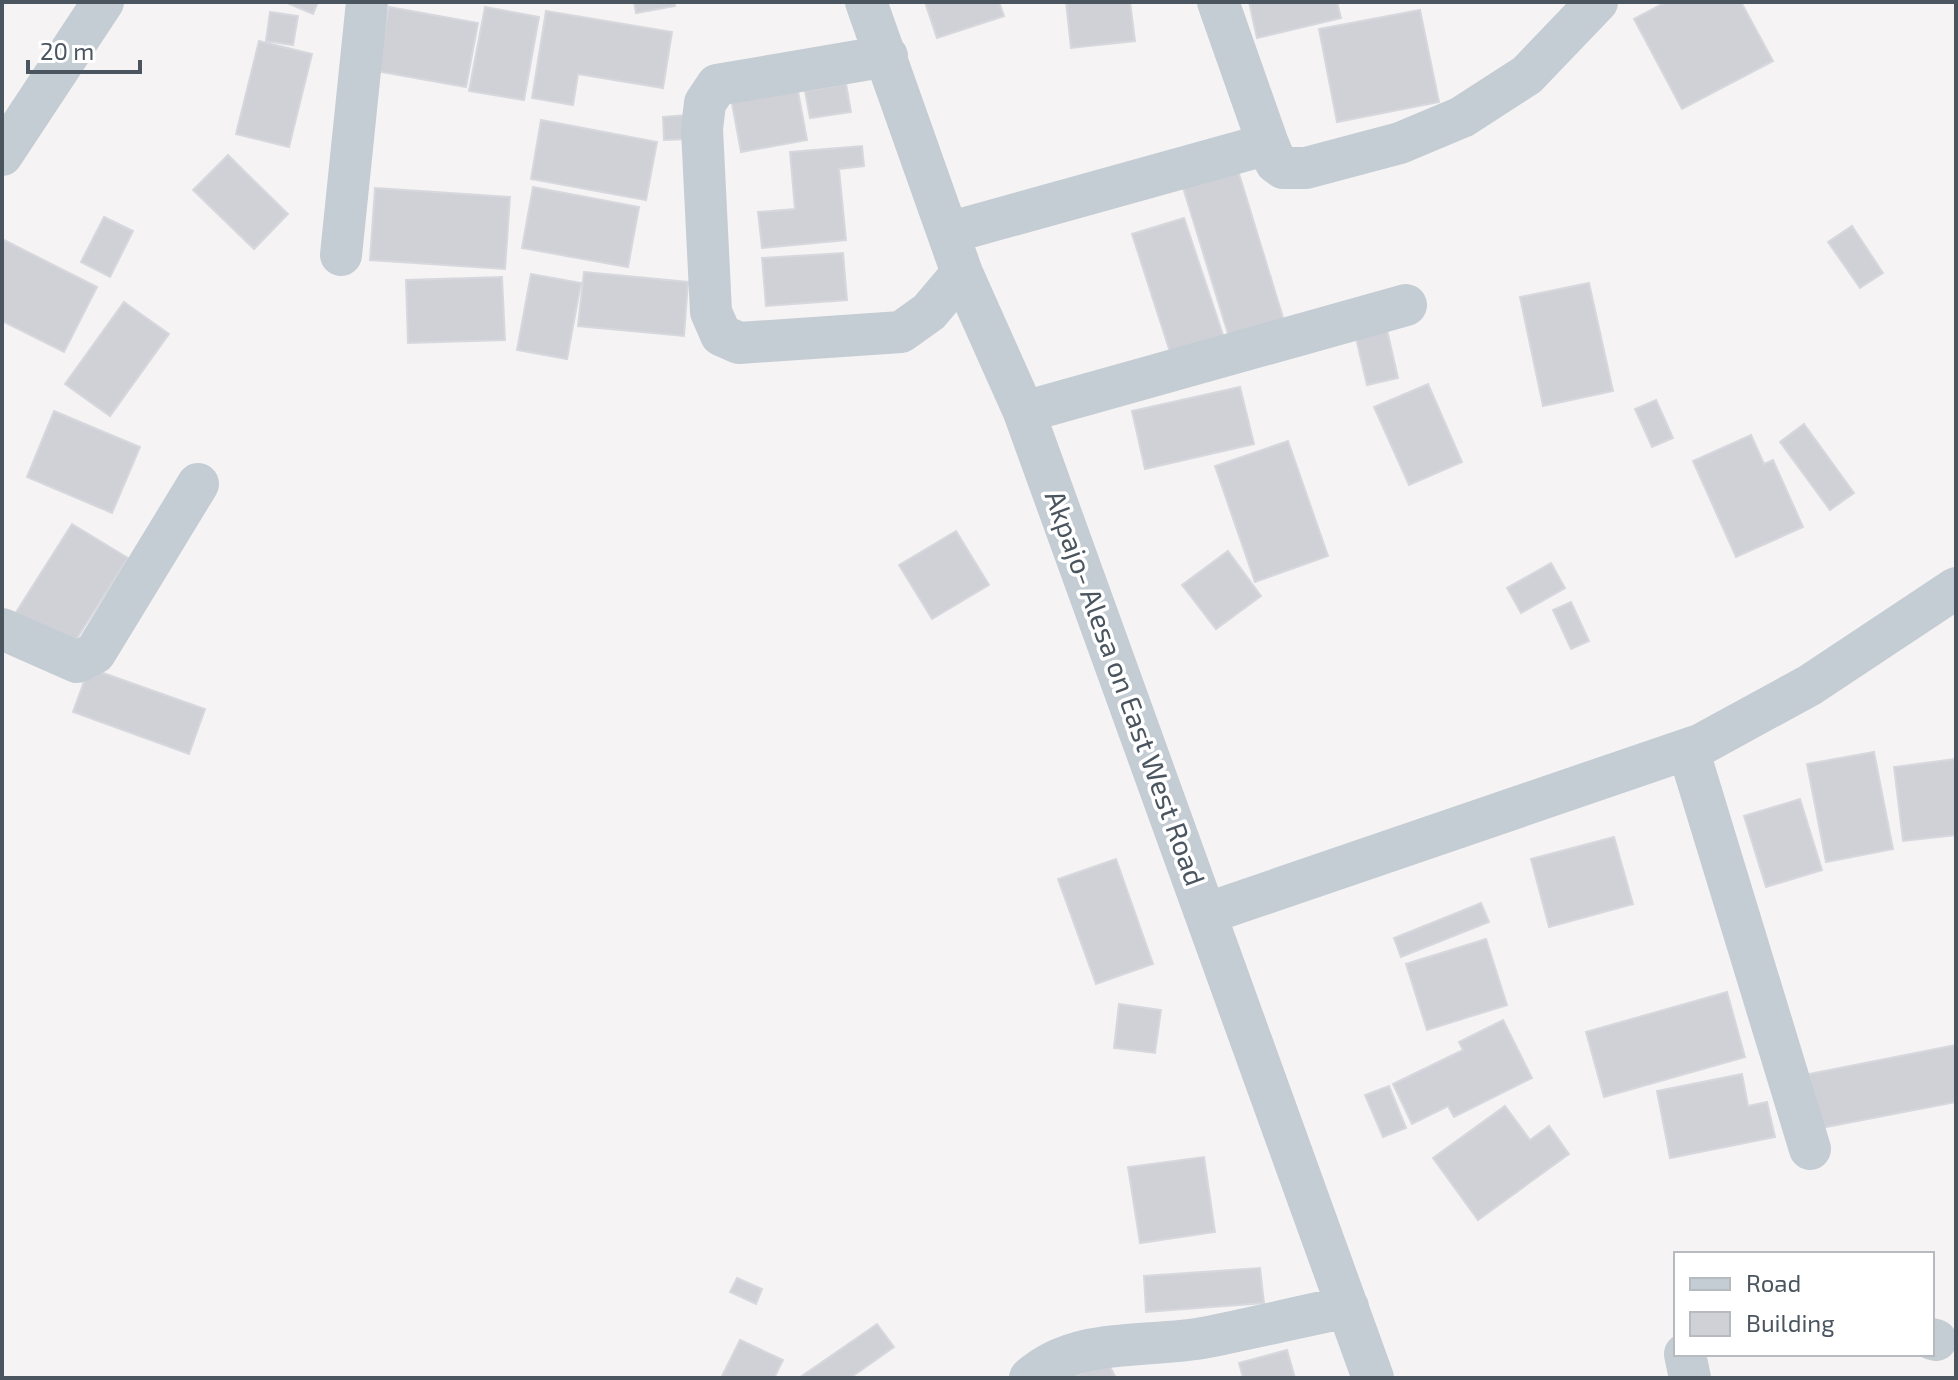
<svg xmlns="http://www.w3.org/2000/svg" width="1958" height="1380" viewBox="0 0 1958 1380" font-family="'Exo 2',sans-serif">
<rect width="100%" height="100%" fill="#f5f3f3"/>
<path fill="#cfd1d7" stroke="#d7d8de" stroke-width="2" d="M285,2H318L313,14Z
M634,2H674L675,6L636,13Z
M925,2H999L1004,16L937,38Z
M1066,2H1130L1135,41L1071,48Z
M1249,2H1337L1341,18L1257,38Z
M1666,2H1741L1773,61L1682,109L1634,19Z
M389,7L478,23L466,87L376,71Z
M485,7L539,17L524,100L469,91Z
M1420,10L1439,102L1337,122L1319,29Z
M546,11L672,32L663,88L578,74L573,105L532,98Z
M270,12L298,16L293,45L266,41Z
M259,41L312,54L289,147L236,134Z
M846,84L851,112L810,118L805,91Z
M797,86L807,140L741,152L731,98Z
M688,115L690,139L664,140L663,117Z
M541,120L657,142L646,200L531,179Z
M862,146L864,166L839,169L846,240L762,248L758,212L795,209L790,152Z
M228,155L288,214L254,249L193,190Z
M1236,164L1285,324L1230,340L1181,181Z
M533,187L639,207L628,267L522,248Z
M375,188L510,197L505,269L370,260Z
M104,217L133,231L110,277L81,262Z
M1184,218L1224,338L1171,355L1132,234Z
M1852,226L1883,273L1860,288L1828,242Z
M2,239L97,287L64,352L2,321Z
M843,253L847,300L766,306L762,258Z
M584,272L688,282L684,336L578,326Z
M531,274L581,283L567,359L517,350Z
M502,277L505,340L408,343L406,280Z
M1589,283L1613,391L1543,406L1520,297Z
M124,302L169,334L110,416L65,384Z
M1387,330L1398,378L1367,385L1356,338Z
M1428,384L1462,462L1409,485L1374,407Z
M1240,387L1254,444L1145,469L1132,411Z
M1656,400L1673,438L1652,447L1635,409Z
M54,411L140,447L112,513L27,477Z
M1804,424L1854,493L1830,510L1780,442Z
M1751,435L1764,464L1773,460L1803,527L1736,557L1693,461Z
M1288,441L1328,556L1255,582L1215,466Z
M72,524L128,558L70,649L15,614Z
M956,531L989,585L932,619L899,565Z
M1228,551L1261,596L1216,629L1182,585Z
M1551,563L1565,588L1521,613L1507,588Z
M1571,602L1589,641L1571,649L1553,610Z
M89,668L205,709L189,754L73,712Z
M1874,752L1893,849L1826,862L1807,764Z
M1956,759V835L1903,841L1894,767Z
M1800,799L1822,870L1766,887L1744,816Z
M1614,837L1633,904L1549,927L1531,859Z
M1116,859L1153,964L1096,984L1058,879Z
M1481,903L1489,922L1401,957L1394,938Z
M1486,939L1507,1005L1427,1030L1406,964Z
M1727,992L1745,1057L1604,1097L1586,1032Z
M1119,1004L1161,1010L1155,1053L1114,1048Z
M1503,1020L1532,1078L1454,1117L1448,1106L1412,1124L1393,1084L1463,1050L1459,1042Z
M1956,1045V1102L1821,1128L1809,1074Z
M1742,1074L1748,1106L1767,1102L1775,1137L1670,1158L1657,1091Z
M1389,1086L1406,1128L1383,1137L1365,1095Z
M1505,1106L1530,1140L1549,1126L1569,1154L1478,1220L1433,1158Z
M1204,1157L1215,1232L1140,1243L1128,1167Z
M1260,1268L1264,1303L1146,1312L1144,1276Z
M737,1278L762,1289L756,1304L730,1292Z
M877,1324L894,1347L850,1378H799Z
M740,1340L783,1360L774,1378H721Z
M1287,1350L1295,1378H1243L1239,1363Z
M1107,1361L1116,1378H1072Z"/>
<g fill="none" stroke-linecap="round" stroke-linejoin="round">
<path stroke="#c4ccd4" stroke-width="42" d="M866,2L962,273L1024,412L1373,1378
M1218,2L1268,144
M887,56L717,85L705,103L702,129L711,312L721,335L739,343L901,332L929,312L962,273
M2,155L103,2
M948,233L1268,144L1276,163L1283,168H1306L1400,143L1462,117L1527,75L1597,2
M341,255L367,2
M1024,412L1406,305
M2,629L77,662L95,653L198,484
M1688,749L1810,1149
M1208,913L1702,744L1810,685L1956,588
M1932,1339L1936,1340
M1685,1354L1690,1378
M1030,1378C1079,1335 1148,1349 1208,1337C1255,1328 1301,1316 1348,1307"/>
</g>
<g text-anchor="middle" stroke-width="7" stroke-linejoin="round" paint-order="stroke">
<g font-size="28" fill="#4a5560" stroke="#fff">
<text transform="translate(1125 688) rotate(70)" y="10">Akpajo- Alesa on East West Road</text>
</g>
</g>
<rect width="1958" height="1380" fill="none" stroke="#4a5560" stroke-width="8"/>
<rect x="1674" y="1252" width="260" height="104" fill="#ffffff" stroke="#b7bbbf" stroke-width="2"/>
<rect x="1690" y="1278" width="40" height="12" fill="#c4ccd4" stroke="#b7bbbf" stroke-width="2"/>
<text x="1746" y="1292" font-size="24" fill="#4a5560">Road</text>
<rect x="1690" y="1312" width="40" height="24" fill="#cfd1d7" stroke="#b7bbbf" stroke-width="2"/>
<text x="1746" y="1332" font-size="24" fill="#4a5560">Building</text>
<path d="M28 60v12h112v-12" fill="none" stroke="#4a5560" stroke-width="4"/>
<text x="40" y="60" font-size="24" fill="#4a5560" stroke="#ffffff" stroke-width="6" paint-order="stroke">20 m</text>
</svg>
